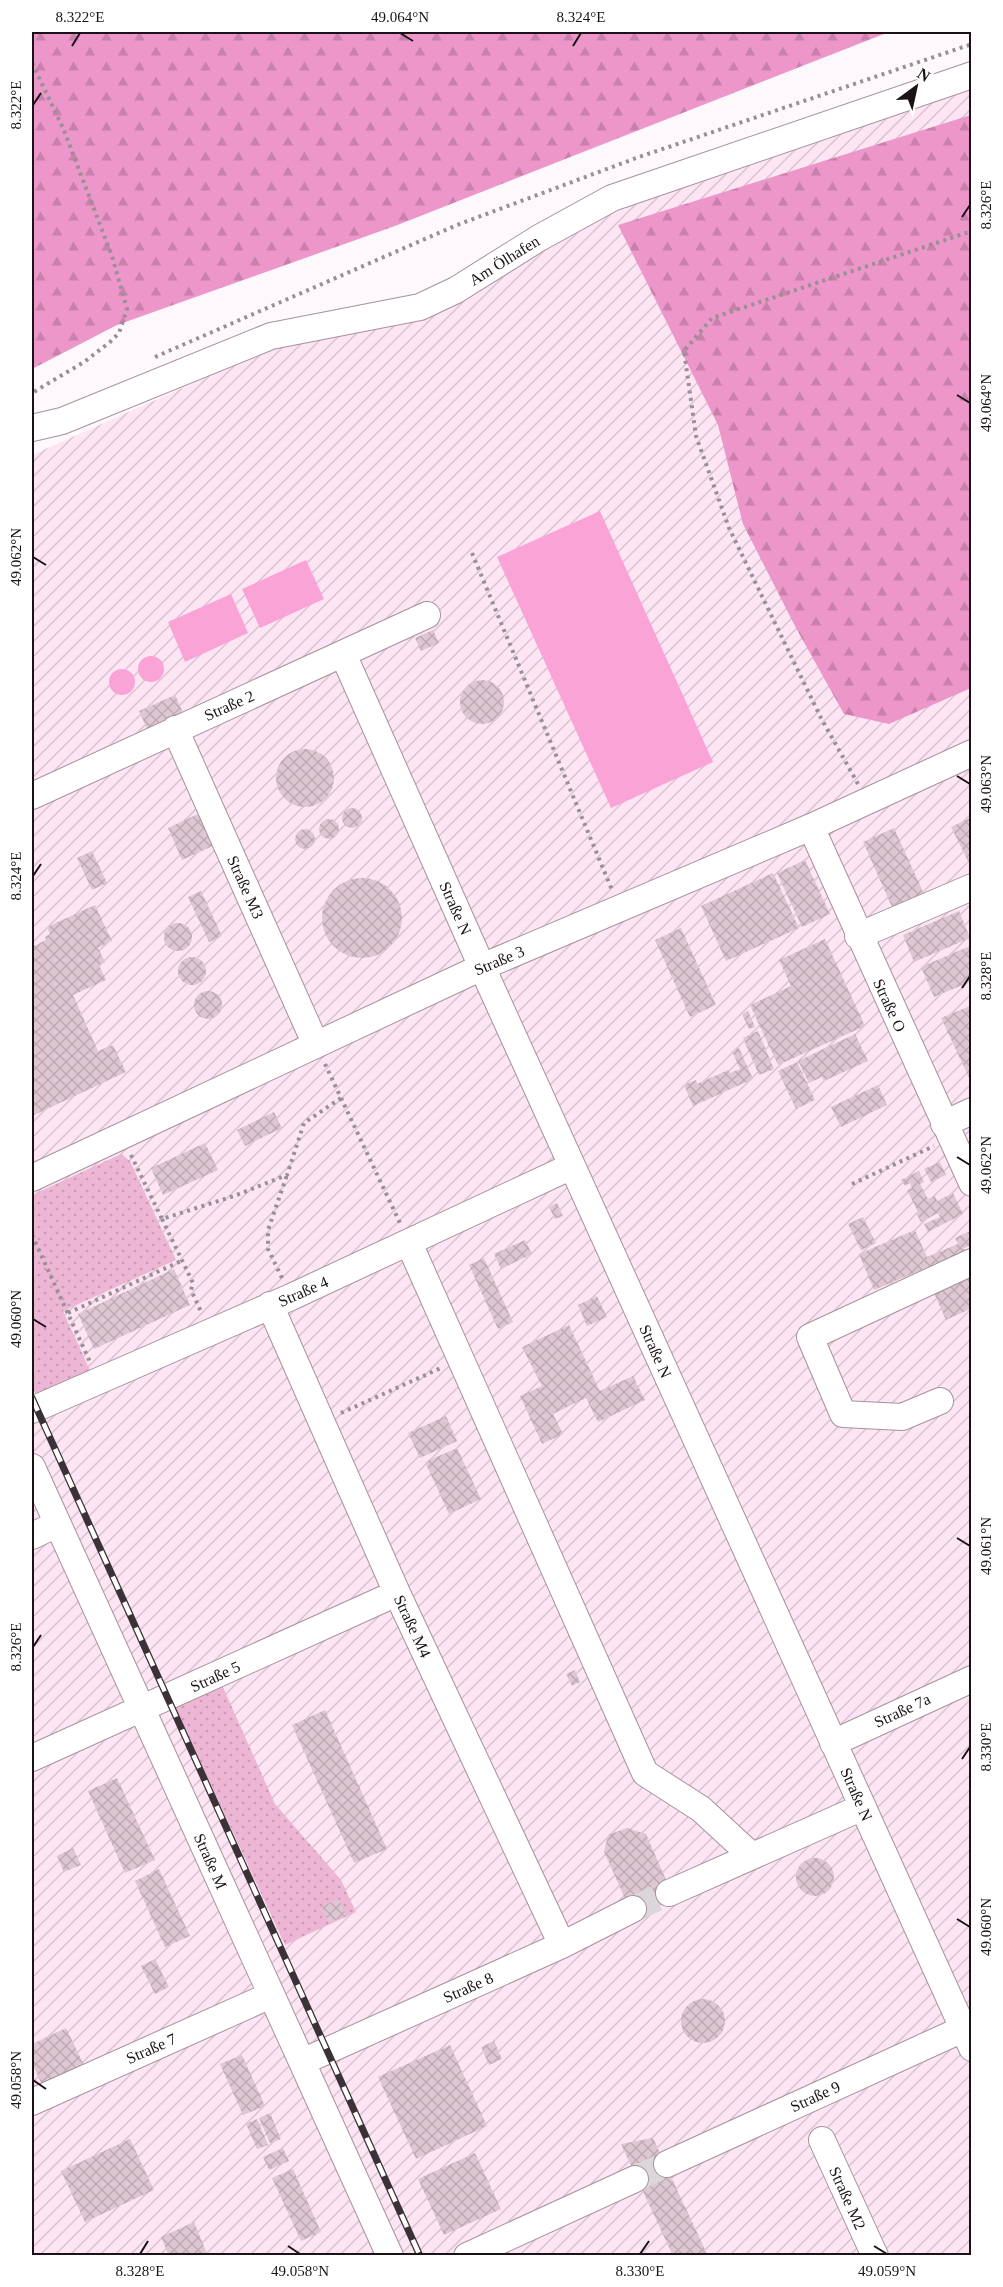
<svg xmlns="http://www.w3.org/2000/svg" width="1003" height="2287" viewBox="0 0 1003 2287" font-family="'Times New Roman',serif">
<defs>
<pattern id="industrial-furrows" width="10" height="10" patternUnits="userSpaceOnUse" patternTransform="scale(1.5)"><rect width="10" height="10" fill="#fee5f3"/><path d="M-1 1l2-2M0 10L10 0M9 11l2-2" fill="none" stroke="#d9c3d0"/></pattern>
<pattern id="grass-dots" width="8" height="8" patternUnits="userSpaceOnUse" patternTransform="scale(1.5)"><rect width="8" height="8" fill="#edb6d5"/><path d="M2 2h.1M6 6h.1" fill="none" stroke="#cb9bb6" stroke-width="1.8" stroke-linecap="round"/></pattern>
<pattern id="forest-firs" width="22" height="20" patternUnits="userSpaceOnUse" patternTransform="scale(1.5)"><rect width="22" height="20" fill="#ec96c9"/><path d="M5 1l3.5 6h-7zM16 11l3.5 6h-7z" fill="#ca80ac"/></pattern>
<pattern id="building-cross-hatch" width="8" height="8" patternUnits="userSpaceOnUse" patternTransform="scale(1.5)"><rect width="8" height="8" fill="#dec7d3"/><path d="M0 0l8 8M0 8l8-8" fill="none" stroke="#beaab4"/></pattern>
</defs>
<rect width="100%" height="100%" fill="#fdf8fb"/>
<path fill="url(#industrial-furrows)" d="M971,86V2255H32V455L268,350L319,336L662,193Z"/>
<path fill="url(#grass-dots)" d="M121,1154L130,1161L176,1260L63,1311L93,1377L38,1400L32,1386V1195Z
M222,1685L275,1804L341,1880L356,1912L285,1945L174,1705Z"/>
<path fill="url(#forest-firs)" d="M32,32H889L395,226L117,325L32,369Z
M971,115V688L889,724L844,714L796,628L743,524L718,425L618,225Z"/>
<path fill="#faa3d7" d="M600,511L713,762L611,808L497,557Z
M306,560L324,599L260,628L242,589Z
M231,594L248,633L185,662L168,622Z
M138 669a13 13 0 1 1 26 0a13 13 0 1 1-26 0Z
M109 682a13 13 0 1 1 26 0a13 13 0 1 1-26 0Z"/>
<path fill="url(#building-cross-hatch)" d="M433,630L439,643L421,651L415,638Z
M460 702a22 22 0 1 1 44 0a22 22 0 1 1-44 0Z
M175,695L184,715L148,731L139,711Z
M276 778a29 29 0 1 1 58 0a29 29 0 1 1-58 0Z
M342 818a10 10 0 1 1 20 0a10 10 0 1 1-20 0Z
M200,813L215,845L182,860L168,828Z
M972,817V869L951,827Z
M319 829a10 10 0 1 1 20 0a10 10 0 1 1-20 0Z
M894,828L924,894L892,907L863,842Z
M295 839a10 10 0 1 1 20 0a10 10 0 1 1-20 0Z
M92,851L107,883L92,890L77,858Z
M805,860L830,914L802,927L777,873Z
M773,873L799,928L726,961L701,906Z
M322 918a40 40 0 1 1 80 0a40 40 0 1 1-80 0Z
M201,891L222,936L209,942L188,897Z
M95,905L112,941L98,948L105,962L99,965L106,980L73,995L98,1051L113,1045L126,1072L32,1116V947L46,940L45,937L50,934L47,927Z
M959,911L970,938L914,962L903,935Z
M164 937a14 14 0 1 1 28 0a14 14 0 1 1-28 0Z
M681,928L716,1005L690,1017L655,940Z
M825,939L865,1026L778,1065L750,1005L791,986L779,960Z
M972,945V981L934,997L921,967Z
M178 971a14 14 0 1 1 28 0a14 14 0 1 1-28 0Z
M194 1005a14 14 0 1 1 28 0a14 14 0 1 1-28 0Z
M972,1005V1084L941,1018Z
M748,1011L755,1027L749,1029L742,1014Z
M758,1031L774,1069L759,1075L743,1038Z
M855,1034L868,1061L824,1081L822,1077L809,1083L798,1061Z
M739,1048L753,1079L693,1106L684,1085L696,1080L697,1084L728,1070L730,1073L740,1069L732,1051Z
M797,1062L815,1100L796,1109L778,1071Z
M878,1085L887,1105L841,1127L831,1107Z
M274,1112L282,1128L245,1146L237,1130Z
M205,1143L218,1170L163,1195L151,1168Z
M940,1162L946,1175L931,1182L924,1169Z
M919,1171L924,1182L920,1184L928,1199L935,1196L937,1201L953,1193L963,1214L928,1232L924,1224L940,1217L938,1213L921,1222L916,1213L918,1212L907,1190L912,1188L910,1183L905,1186L901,1180Z
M557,1203L563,1216L555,1219L549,1207Z
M863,1217L876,1243L861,1250L848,1224Z
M915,1230L927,1257L958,1244L955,1238L970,1231L972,1245L964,1248L966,1251L874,1290L859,1254Z
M525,1240L532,1254L501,1269L494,1254Z
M484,1258L513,1322L498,1329L469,1265Z
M174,1269L190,1305L94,1349L78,1314Z
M972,1276V1308L946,1320L934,1293Z
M597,1296L607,1317L587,1326L578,1305Z
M569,1325L600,1391L633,1376L645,1400L598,1422L586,1398L553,1414L563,1434L542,1444L520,1396L542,1386L522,1347Z
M446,1416L457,1441L420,1458L408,1433Z
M457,1448L481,1499L449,1514L425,1462Z
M575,1670L580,1682L572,1686L566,1674Z
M325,1710L387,1849L354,1863L292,1725Z
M117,1778L155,1860L125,1873L88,1791Z
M627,1828L646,1834L670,1889L663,1904L644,1913L629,1907L604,1852L608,1835Z
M73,1848L81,1865L64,1872L57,1856Z
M796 1877a19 19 0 1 1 38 0a19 19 0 1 1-38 0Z
M159,1869L190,1936L165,1947L135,1881Z
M339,1899L346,1915L329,1923L322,1906Z
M155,1959L169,1987L155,1994L141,1966Z
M681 2021a22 22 0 1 1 44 0a22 22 0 1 1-44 0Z
M66,2028L84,2065L42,2085L32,2063V2044Z
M494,2041L502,2059L489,2065L481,2047Z
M450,2045L487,2126L416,2159L378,2077Z
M242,2055L265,2106L243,2115L220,2064Z
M270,2113L281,2139L270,2143L259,2118Z
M257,2119L268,2145L257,2149L246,2124Z
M653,2138L708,2256H673L621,2144Z
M130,2139L154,2190L85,2222L61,2171Z
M283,2148L289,2161L269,2170L263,2157Z
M475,2153L501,2209L444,2235L418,2179Z
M293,2169L321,2232L301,2241L272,2178Z
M194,2222L208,2256H169L161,2237Z"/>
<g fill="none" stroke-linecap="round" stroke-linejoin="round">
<path stroke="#dbd6d9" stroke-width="26" stroke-dasharray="26 13" stroke-linecap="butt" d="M633,1909L669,1893
M635,2179L667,2164"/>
<defs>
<path id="minor" d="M32,428L62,421L271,336L420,307L456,290L539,238L612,198L972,75
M343,654L482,967L972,2048
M175,729L316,1045
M32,796L427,615
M811,827L972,1183
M858,936L972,887
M944,1124L972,1111
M32,1178L482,967L811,827L972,753
M409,1243L645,1773L701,1809L752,1856
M270,1305L397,1593L562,1945
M940,1401L902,1417L843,1414L810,1337L972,1262
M32,1410L291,1297L572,1166
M32,1467L390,2256
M32,1536L57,1524
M833,1743L972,1679
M32,1758L397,1593
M669,1893L863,1807
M302,2062L562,1945L633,1909
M32,2102L271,1995
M822,2140L875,2256
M667,2164L963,2029
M467,2256L635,2179"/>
</defs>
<use href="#minor" stroke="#a6919c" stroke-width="28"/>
<path stroke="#979094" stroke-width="4" stroke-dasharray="3 4.5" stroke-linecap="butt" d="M32,63L63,128L112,256L127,309L119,333L110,342L84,362L32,393
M155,357L457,225L639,157L972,44
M472,553L612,890
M858,784L821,718L729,528L696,436L684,351L712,318L972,231
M325,1064L400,1223
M131,1155L162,1219L234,1196L287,1175L304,1123L341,1098
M852,1184L934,1146
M162,1219L193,1283L191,1290L202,1314
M32,1235L90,1362
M282,1278L268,1249V1230L287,1175
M68,1313L181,1261
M341,1413L441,1368"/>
<use href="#minor" stroke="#fff" stroke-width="26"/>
<defs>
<path id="rail" d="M32,1398L420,2256"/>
</defs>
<use href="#rail" stroke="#3a3237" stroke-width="7"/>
<use href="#rail" stroke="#fff" stroke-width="4.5" stroke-dasharray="14" stroke-linecap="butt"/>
</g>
<path fill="none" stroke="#1a1217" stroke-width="2" d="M400,33L413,41M72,46L80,33M573,46L581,33M33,105L41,93M962,217L970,205M957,395L970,403M33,557L46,565M957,776L970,784M33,876L41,864M962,988L970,976M957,1157L970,1165M33,1319L46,1327M957,1538L970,1546M33,1647L41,1635M962,1759L970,1747M957,1919L970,1927M33,2080L46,2089M288,2246L300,2254M874,2246L887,2254M140,2254L148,2241M640,2254L649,2241"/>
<g text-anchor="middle" stroke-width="4.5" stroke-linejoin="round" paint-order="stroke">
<g font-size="16" fill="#1a1217" stroke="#fff">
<text transform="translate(504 260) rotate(-32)" y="6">Am Ölhafen</text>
<text transform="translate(229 705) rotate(-24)" y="6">Straße 2</text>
<text transform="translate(246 887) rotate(66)" y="6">Straße M3</text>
<text transform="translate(456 908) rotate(66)" y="6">Straße N</text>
<text transform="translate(499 960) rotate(-23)" y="6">Straße 3</text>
<text transform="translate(890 1005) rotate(65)" y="6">Straße O</text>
<text transform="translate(303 1291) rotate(-24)" y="6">Straße 4</text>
<text transform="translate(656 1351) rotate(66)" y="6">Straße N</text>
<text transform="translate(413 1626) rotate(65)" y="6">Straße M4</text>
<text transform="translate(215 1676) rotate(-25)" y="6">Straße 5</text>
<text transform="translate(902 1710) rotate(-25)" y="6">Straße 7a</text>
<text transform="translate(857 1794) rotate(66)" y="6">Straße N</text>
<text transform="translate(211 1861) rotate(66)" y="6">Straße M</text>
<text transform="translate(468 1987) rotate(-24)" y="6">Straße 8</text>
<text transform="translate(151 2048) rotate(-24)" y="6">Straße 7</text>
<text transform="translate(815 2096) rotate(-25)" y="6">Straße 9</text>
<text transform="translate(848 2198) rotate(66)" y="6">Straße M2</text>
</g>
</g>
<rect width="1003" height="2287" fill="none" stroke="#ffffff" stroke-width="66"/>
<g transform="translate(916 87) rotate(33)" stroke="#ffffff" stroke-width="4.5" paint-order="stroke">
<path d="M0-4.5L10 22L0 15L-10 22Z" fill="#1a1217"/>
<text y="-9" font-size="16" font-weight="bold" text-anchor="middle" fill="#1a1217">N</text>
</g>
<rect x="33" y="33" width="937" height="2221" fill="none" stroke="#1a1217" stroke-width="2"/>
<g font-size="15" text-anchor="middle" fill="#1a1217">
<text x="80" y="22">8.322°E</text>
<text x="400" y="22">49.064°N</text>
<text x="581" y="22">8.324°E</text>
<text transform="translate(16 105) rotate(-90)" y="5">8.322°E</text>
<text transform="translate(986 205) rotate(-90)" y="5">8.326°E</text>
<text transform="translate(986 403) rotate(-90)" y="5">49.064°N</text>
<text transform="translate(16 557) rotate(-90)" y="5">49.062°N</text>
<text transform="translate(986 784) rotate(-90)" y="5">49.063°N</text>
<text transform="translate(16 876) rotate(-90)" y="5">8.324°E</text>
<text transform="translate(986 976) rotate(-90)" y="5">8.328°E</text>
<text transform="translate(986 1165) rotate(-90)" y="5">49.062°N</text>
<text transform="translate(16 1319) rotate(-90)" y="5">49.060°N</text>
<text transform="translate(986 1546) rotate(-90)" y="5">49.061°N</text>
<text transform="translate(16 1647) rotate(-90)" y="5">8.326°E</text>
<text transform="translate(986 1747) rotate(-90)" y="5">8.330°E</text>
<text transform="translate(986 1927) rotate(-90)" y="5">49.060°N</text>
<text transform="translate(16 2080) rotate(-90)" y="5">49.058°N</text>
<text x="140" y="2276">8.328°E</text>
<text x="300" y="2276">49.058°N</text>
<text x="640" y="2276">8.330°E</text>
<text x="887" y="2276">49.059°N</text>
</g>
</svg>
